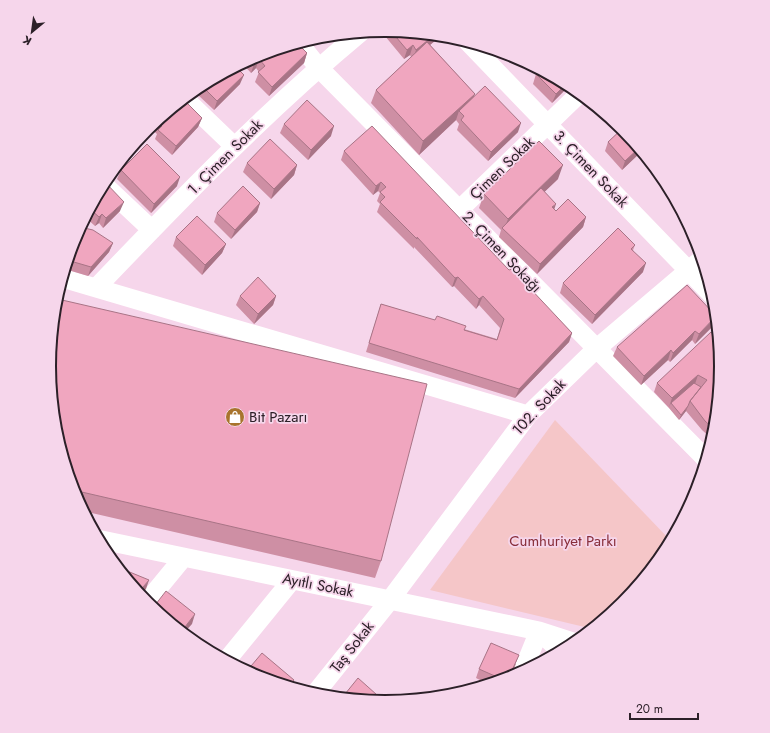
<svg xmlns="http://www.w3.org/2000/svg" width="770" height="733" viewBox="0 0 770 733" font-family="Jost,sans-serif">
<rect width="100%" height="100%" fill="#f6d6eb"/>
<path fill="#f5c6c8" d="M555,420L671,541L665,554L623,605L593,629L430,590Z"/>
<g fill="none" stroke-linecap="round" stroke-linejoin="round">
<path stroke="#fff" stroke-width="19" d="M468,42L714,297
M299,43L318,67L707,460
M184,98L234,146
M103,184L152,230
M460,209L580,93
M62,278L528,415
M96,288C181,199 266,111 361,32
M97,539L539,631L576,643
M146,603L183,558
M226,661L292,580
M522,673L539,631L561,652
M314,695L390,600L528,415L596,349L702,259"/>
</g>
<path fill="#ce8fa4" d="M380,30H385L437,35L436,40L430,45L475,94L473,97L518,132L488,161L457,130L459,124L456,120L419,155L371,103L376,90L411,57L410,55L404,59Z
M307,53L304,63L269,96L255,82L259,72L256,68L251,73L242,63L256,56Z
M236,67L240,84L214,110L197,94L200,86Z
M536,74L568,87L552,103L533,84Z
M183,99L202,118L198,127L172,155L155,139L157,134L149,127Z
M284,124L331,136L308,160L280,133Z
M623,128L642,151L622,170L605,151L608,142Z
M344,151L509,270L572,333L569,342L515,398L366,352L381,304L497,339L500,328L479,305L476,309L454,286L452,287L414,247V249L377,212L380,204L377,201L380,193L378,191L373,195L341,160Z
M247,163L297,165L294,175L271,199L243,172Z
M121,170L177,186L151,213L117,179Z
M558,179L544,192L554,209L556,211L586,217L583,227L537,274L499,237L501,230L479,208L484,194Z
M104,181L120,211L103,228L99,223L95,226L85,217Z
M260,203L257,212L231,239L214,222L217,213Z
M176,237L226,244L222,253L202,275L173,246Z
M74,238L113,243L109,252L88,276L68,270L62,300L381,561L375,578L83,511L74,495L55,432V301Z
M635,245L633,250L643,272L592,324L560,293L563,283Z
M240,296H276L273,305L254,324L236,305Z
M713,326L695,344L692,340L670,362L668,360L641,385L613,356L617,347Z
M722,367L715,432L713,440L702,430L686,411L679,420L669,408L654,392L657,383Z
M516,664L509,679L490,685L476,678L479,669Z"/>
<path fill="#a87486" d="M434,35H437L436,40L413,59L416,50Z
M413,45L410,55L404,59L407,50Z
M307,53L304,63L269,96L272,87Z
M259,59L256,68L251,73L254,64Z
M244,75L240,84L214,110L217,101Z
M566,84L569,85L568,87L552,103L556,94Z
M475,94L470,108L459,111L456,120L419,155L423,141Z
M202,118L198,127L172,155L176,146Z
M521,123L518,132L488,161L491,152Z
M334,126L331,136L308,160L311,150Z
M639,148L642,151L622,170L625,161Z
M297,165L294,175L271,199L274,189Z
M563,165L558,179L505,230H504L508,219Z
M180,177L177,186L151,213L154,204Z
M381,182L378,191L373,195L376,186Z
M124,202L120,211L103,228L106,218Z
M260,203L257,212L231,239L235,230Z
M556,204L553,213L552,207Z
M102,214L99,223L95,226L99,217Z
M586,217L583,227L537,274L540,264Z
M113,243L109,252L88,276L91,267Z
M226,244L222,253L202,275L205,265Z
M646,263L643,272L592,324L595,315Z
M458,277L454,286L452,287L455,278Z
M276,296L273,305L254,324L258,314Z
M483,296L479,305L476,309L479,299Z
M716,316L713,326L695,344L699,334Z
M695,331L692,340L670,362L673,353Z
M572,333L569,342L515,398L519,389Z
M671,350L668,360L641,385L644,376Z
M698,375L695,384L671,403L669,407L672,398Z
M688,406L686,411L679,420L681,415Z
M149,580L146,589L140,596L138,593Z
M195,614L192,624L183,634L181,632Z
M519,655L509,679H508Z
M294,680L291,688L288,687Z"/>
<path fill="#f0a6bf" stroke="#a87486" d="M391,31L434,35L416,50L413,45L407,50Z
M427,42L475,94L423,141L376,90Z
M297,43L307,53L272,87L258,72L265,66L259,59L254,64L250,59L256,56Z
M236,67L244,75L217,101L201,85Z
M541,70L566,84L556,94L536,74Z
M485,86L521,123L491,152L461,120L464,116L459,111Z
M183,99L202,118L176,146L158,130L162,126L156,121Z
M307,100L334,126L311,150L284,124Z
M372,126L509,270L512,269L572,333L519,389L369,343L381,304L435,320L437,316L466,326L464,330L497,340L504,319L483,296L479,299L458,277L455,278L417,237V239L380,202L385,197L380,192L386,187L381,182L376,186L344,151Z
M623,128L639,148L625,161L608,142Z
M270,139L297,165L274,189L247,163Z
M539,141L563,165L508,219L484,194Z
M147,144L180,177L154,204L121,170Z
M104,181L124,202L106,218L102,214L99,217L90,209Z
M243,186L260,203L235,230L217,213Z
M541,188L556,204L552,207L556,211L568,199L586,217L540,264L502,228Z
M197,216L226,244L205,265L176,237Z
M80,227L93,230L113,243L91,267L67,260L74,238Z
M618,228L635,245L631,249L646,263L595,315L563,283Z
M65,267H68L62,300L427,384L381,561L73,490L55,432L48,366L55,301Z
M258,277L276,296L258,314L240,296Z
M687,285L716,316L699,334L695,331L673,353L671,350L644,376L617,347Z
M711,332L719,341L722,367L715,430L705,421L690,401L707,380L698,375L672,398L657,383Z
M694,383L701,387L690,401L688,406L681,415L671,403Z
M115,566L149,580L138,593Z
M166,591L195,614L181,632L152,609Z
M491,643L519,655L508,679L504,680L479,669Z
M262,653L294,680L288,687L256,677L246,672Z
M233,662L242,670L232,664Z
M358,678L386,703L341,699Z"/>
<defs>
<symbol id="shop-disc" viewBox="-11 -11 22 22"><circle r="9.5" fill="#a8742d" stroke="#f6d6eb"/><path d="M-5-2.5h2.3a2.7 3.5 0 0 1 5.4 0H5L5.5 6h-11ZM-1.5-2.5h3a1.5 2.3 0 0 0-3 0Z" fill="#fff"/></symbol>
</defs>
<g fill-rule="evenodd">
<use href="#shop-disc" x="224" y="406" width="22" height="22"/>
</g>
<g text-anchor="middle" stroke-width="3.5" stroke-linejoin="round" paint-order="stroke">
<g font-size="15" fill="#2c2028" stroke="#f6d6eb">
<text transform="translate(225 157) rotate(-45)" y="5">1. Çimen Sokak</text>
<text transform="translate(502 168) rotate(-44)" y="5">Çimen Sokak</text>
<text transform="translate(591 169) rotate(46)" y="5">3. Çimen Sokak</text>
<text transform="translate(502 252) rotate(46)" y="5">2. Çimen Sokağı</text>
<text transform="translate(539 407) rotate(-47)" y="5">102. Sokak</text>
<text transform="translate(318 585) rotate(11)" y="5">Ayıtlı Sokak</text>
<text transform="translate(352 647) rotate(-52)" y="5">Taş Sokak</text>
</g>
<g font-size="15" fill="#2c2028" stroke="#f6d6eb" text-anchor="start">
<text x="249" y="422">Bit Pazarı</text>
</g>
<g font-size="15" fill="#882e3a" stroke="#f6d6eb">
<text x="563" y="546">Cumhuriyet Parkı</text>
</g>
</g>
<path d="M0 0H770V733H0ZM56 366a329 329 0 1 1 658 0a329 329 0 1 1-658 0Z" fill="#f6d6eb" fill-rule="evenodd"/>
<path fill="none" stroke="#2c2028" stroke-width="2" d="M56 366a329 329 0 1 1 658 0a329 329 0 1 1-658 0Z"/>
<g transform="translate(32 32) rotate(209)" stroke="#f6d6eb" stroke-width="3" paint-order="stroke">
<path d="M0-3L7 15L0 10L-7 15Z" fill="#2c2028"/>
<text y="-6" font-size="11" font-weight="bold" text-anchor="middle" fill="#2c2028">K</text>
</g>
<path d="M630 713v6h68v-6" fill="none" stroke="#2c2028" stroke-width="2"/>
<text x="636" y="713" font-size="12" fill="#2c2028" stroke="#f6d6eb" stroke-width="3" paint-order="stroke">20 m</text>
</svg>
